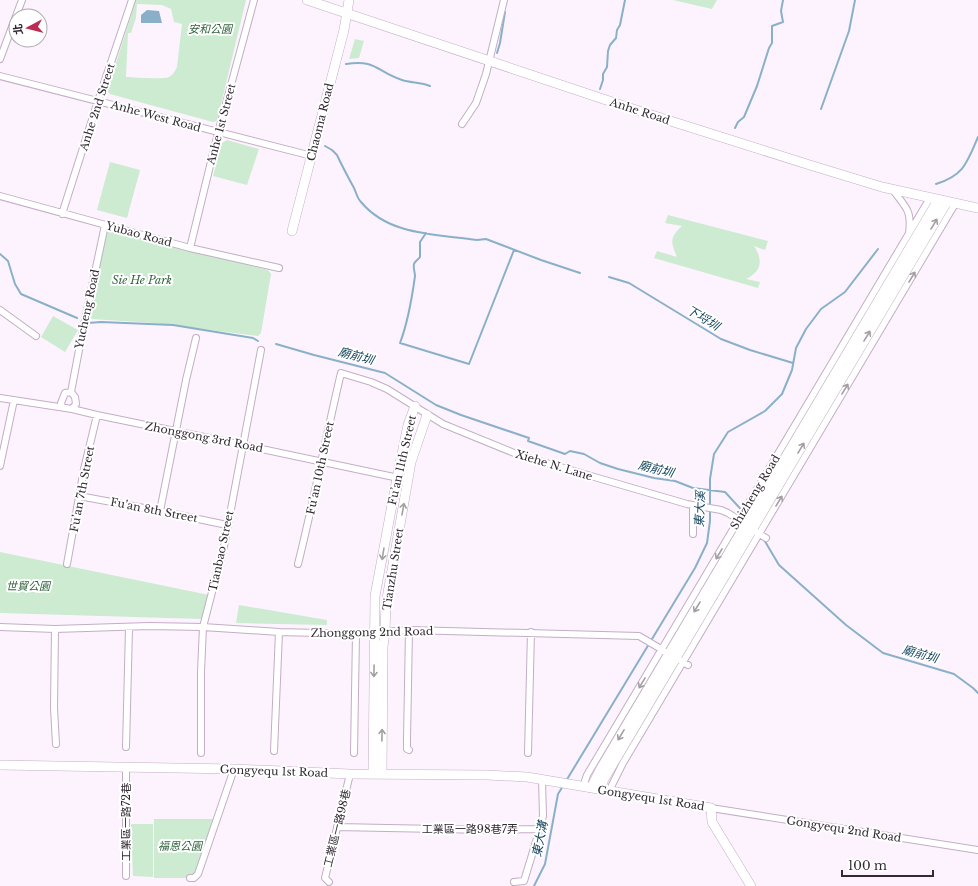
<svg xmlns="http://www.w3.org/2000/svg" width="978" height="886" viewBox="0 0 978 886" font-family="'Libre Baskerville','Noto Sans TC',serif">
<rect width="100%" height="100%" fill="#fdf3fe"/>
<path fill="#ccebd1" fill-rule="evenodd" d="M136,0H246L217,121L213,122L110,94L108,92V88ZM137,4L162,5L171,9L174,22L182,24L177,67C175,71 173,75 169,77C162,80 134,77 126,77L128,33H131L136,18Z
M673,0H717L712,9Z
M355,39L364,41L359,58L349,59Z
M227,140L259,149L247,185L213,176L222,143Z
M110,162L140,170L127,218L97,210Z
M668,215L768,241L765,250L754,246C763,260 762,271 746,279L760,282L758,288L654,258L657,251L677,257C670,242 670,237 682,226L665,223Z
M111,230L268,270L271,274L261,333L258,336L154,323L92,319L89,315L106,233Z
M53,316L78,330L65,352L41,337Z
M0,552L209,595L202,619L0,613Z
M239,605L327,620V625L236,623Z
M154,819H216L198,874L190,878H154Z
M131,824H153V877L133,876Z"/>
<path fill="#8ab0c9" d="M147,10L159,11L162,23H141V15Z"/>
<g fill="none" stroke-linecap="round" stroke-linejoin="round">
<path stroke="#8ab0c9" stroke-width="2" d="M497,53L500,43L505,12
M346,64C376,59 377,72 402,80C411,83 421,82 430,86
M600,89L603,80V74L607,67L608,51L610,45L616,38L617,30L620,25L625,0
M821,109L849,31L855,0
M735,128L738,122L744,117L757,86L769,48L772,43V26L783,22L781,11L783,0
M325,146L332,150L337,155C342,166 348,177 354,188C356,192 357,198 361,202C389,236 437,234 477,240L486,239L541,260L580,273
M936,184C964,175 967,163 978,137
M426,233L420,242V257C418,260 415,261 414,264C413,269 415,272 415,276C412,298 408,322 400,343L469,364L514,250
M0,254L8,261L15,284L21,294L77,318
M609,277L629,283L721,339L750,350L793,363
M88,323L101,322L173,325L253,338L258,341
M276,344L314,355L385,373L436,405L461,415L529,438L528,441L565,454L570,451L584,454L600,463L618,469L654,478L675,481L693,488L725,492L748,517
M763,538L779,565L846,625L883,653L954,674L973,688L978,693
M566,781L695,568L707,543L710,521V479L714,454L728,432L765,411L782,394L792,370L796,348L806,329L821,309L845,292L878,249
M534,886L545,864L558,794L563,786"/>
<defs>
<path id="street" d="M0,59L22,0
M0,76L312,156
M462,124L476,103L486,74L504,0
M893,190C906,208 912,210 909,233
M0,196L190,248L279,268
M62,214L98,101L132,0
M190,248L218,133L254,0
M0,310L36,336
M71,392L83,329L105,225
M71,392L75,397L76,404L72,409
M0,398L72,409L97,415L243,445L408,480
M62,407L61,403L65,393L71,392
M0,466L14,400
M79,496L160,511L227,525
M693,505V534
M160,511L186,380L196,338
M756,532L766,538
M67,564L84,469L97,415
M298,564C314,500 326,436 341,373L371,382L387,389L443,424L519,455L687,504L721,510L728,513L742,522
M0,627L55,629L149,626L203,627L279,632L356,634L409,630L639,636L688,665
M55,629L54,708L56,744
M126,747L129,628
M409,750L407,749V740L409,630
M274,751L279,632
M201,753V672L203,627L224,546L261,350
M354,753L356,634
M528,753L531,632
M583,787L587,775L930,198
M609,791L623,763L955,204
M711,808L978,850
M337,827L488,830L540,829
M126,876V768
M190,878H194L198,874L234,769
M329,882L325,878L350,774
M514,882L524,881L535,845L543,816L542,780"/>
<path id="secondary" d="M307,0L642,112L813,166L882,187L978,208
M292,231L344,30L349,0
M0,765L234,769L350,774L487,775L527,777L711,808L712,822L751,886
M373,774L375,596L397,478L408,425L415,406
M382,774L383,646L385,632L386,604L411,462L427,415
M591,788L600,770L938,200
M600,789L604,779L947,202"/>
</defs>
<use href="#street" stroke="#c4adc7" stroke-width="8"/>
<use href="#secondary" stroke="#c4adc7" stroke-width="10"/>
<use href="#street" stroke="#fff" stroke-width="6"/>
<use href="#secondary" stroke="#fff" stroke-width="9"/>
</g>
<defs><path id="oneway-shaft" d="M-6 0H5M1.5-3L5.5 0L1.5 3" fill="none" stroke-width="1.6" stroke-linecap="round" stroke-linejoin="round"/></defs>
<g stroke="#a39fa3">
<use href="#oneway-shaft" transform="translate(934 224) rotate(-59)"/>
<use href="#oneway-shaft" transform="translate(912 277) rotate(-59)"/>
<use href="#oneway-shaft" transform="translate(867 336) rotate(-59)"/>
<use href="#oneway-shaft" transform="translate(845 389) rotate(-59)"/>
<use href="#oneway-shaft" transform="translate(801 448) rotate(-59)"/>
<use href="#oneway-shaft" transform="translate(779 501) rotate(-59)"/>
<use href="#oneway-shaft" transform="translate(403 509) rotate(-80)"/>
<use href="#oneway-shaft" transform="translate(383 554) rotate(99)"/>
<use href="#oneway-shaft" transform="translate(719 554) rotate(121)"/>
<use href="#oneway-shaft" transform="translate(697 607) rotate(121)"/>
<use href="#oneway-shaft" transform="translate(374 671) rotate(91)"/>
<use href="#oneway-shaft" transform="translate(642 683) rotate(121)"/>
<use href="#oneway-shaft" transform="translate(382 735) rotate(-89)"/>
<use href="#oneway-shaft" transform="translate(621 735) rotate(121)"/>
</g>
<g text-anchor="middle" stroke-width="4" stroke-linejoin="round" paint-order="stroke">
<g font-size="11" font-style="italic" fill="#30643e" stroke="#fff">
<text x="210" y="33">安和公園</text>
<text x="142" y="284">Sie He Park</text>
<text x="28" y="590">世貿公園</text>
<text x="180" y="850">福恩公園</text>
</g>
<g font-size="11" fill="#322933" stroke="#fff">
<text transform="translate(97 107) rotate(-72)" y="4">Anhe 2nd Street</text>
<text transform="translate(640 111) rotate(18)" y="4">Anhe Road</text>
<text transform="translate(156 116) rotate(15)" y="4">Anhe West Road</text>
<text transform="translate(320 122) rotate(-76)" y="4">Chaoma Road</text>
<text transform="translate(221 124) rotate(-75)" y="4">Anhe 1st Street</text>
<text transform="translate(139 234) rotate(15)" y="4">Yubao Road</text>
<text transform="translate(87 309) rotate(-78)" y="4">Yucheng Road</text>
<text transform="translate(204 437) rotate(11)" y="4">Zhonggong 3rd Road</text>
<text transform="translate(402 460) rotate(-77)" y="4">Fu’an 11th Street</text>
<text transform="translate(554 465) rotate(17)" y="4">Xiehe N. Lane</text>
<text transform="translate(320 468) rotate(-78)" y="4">Fu’an 10th Street</text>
<text transform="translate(82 489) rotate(-79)" y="4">Fu’an 7th Street</text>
<text transform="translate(755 492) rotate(-59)" y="4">Shizheng Road</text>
<text transform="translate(154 510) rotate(11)" y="4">Fu’an 8th Street</text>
<text transform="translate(221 551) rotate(-78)" y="4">Tianbao Street</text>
<text transform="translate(393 569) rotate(-81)" y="4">Tianzhu Street</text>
<text transform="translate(372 632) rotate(-1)" y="4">Zhonggong 2nd Road</text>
<text transform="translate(274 771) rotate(2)" y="4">Gongyequ 1st Road</text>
<text transform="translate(651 798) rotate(9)" y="4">Gongyequ 1st Road</text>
<text transform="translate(126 822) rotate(-90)" y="4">工業區一路72巷</text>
<text transform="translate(337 828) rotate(-76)" y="4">工業區一路98巷</text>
<text x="470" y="833">工業區一路98巷7弄</text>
<text transform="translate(844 829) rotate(9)" y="4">Gongyequ 2nd Road</text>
</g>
<g font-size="12" font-style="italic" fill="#14445e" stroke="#fff">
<text transform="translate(703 318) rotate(31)" y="4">下埒圳</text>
<text transform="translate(356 356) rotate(15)" y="4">廟前圳</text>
<text transform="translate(656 469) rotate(14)" y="4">廟前圳</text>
<text transform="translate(700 509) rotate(-88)" y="4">東大溪</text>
<text transform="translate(920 654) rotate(16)" y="4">廟前圳</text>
<text transform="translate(540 839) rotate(-79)" y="4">東大溝</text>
</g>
</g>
<g transform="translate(28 28) rotate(263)"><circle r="19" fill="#ffffff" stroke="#ada9ad"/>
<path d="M0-3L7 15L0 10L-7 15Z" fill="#bb2b52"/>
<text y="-6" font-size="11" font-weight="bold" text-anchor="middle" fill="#322933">北</text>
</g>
<path d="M842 870v6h91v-6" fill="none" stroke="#322933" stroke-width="2"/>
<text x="848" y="870" font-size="12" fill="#322933" stroke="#ffffff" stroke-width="3" paint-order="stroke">100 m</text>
</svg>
